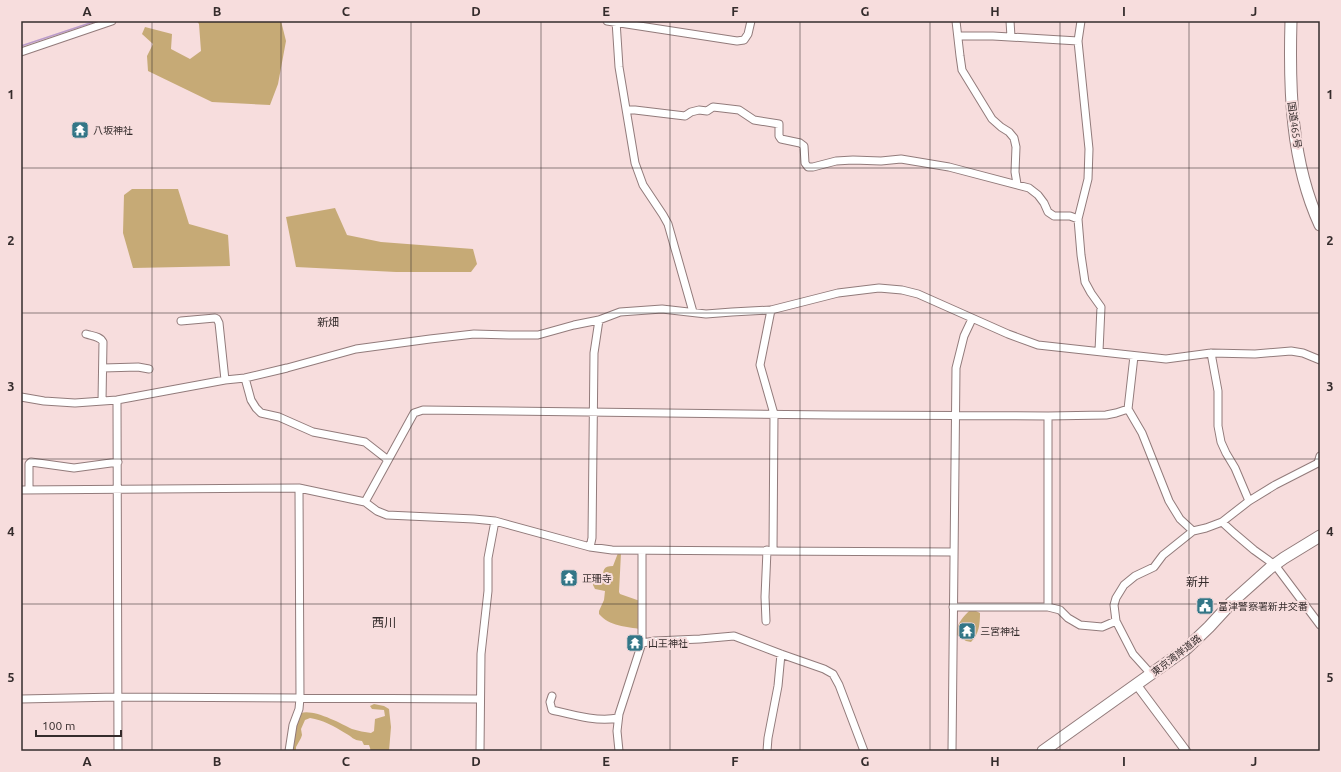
<svg xmlns="http://www.w3.org/2000/svg" width="1341" height="772" viewBox="0 0 1341 772" font-family="Ubuntu,'Noto Sans JP',sans-serif">
<rect width="100%" height="100%" fill="#f7dddd"/>
<path fill="#c6aa76" d="M197,21H281L286,41L278,84L270,105L212,102L148,71L147,56L153,44L142,34L145,27L172,34L171,49L190,59L201,51L199,24Z
M132,189H178L189,224L228,235L230,266L133,268L123,233L124,195Z
M335,208L347,235L381,242L473,249L477,264L471,272H396L296,267L286,217Z
M618,553H621L619,592L620,594L640,601L641,629C627,627 609,626 599,614V611L604,600L605,591L595,589L593,585L594,582L601,581L603,579C603,570 603,566 613,566Z
M970,610H974L980,613C980,624 979,634 971,642L966,641L957,635C955,625 964,616 970,610Z
M374,704L384,706L389,709L391,727L389,751H371L369,745H364L362,741C352,740 353,737 345,733C334,726 323,720 310,718L305,720L301,729L302,735L301,738L296,747V751H291L297,722L301,713C314,709 340,723 352,729C358,731 365,732 371,733L374,731L375,719L385,716L384,710L372,709L370,706Z"/>
<g fill="none" stroke-linecap="round" stroke-linejoin="round">
<path stroke="#ba9bca" stroke-width="1.5" d="M21,46L96,21"/>
<defs>
<path id="minor" d="M607,21L737,41L744,40L748,34L751,21
M616,21L619,67L635,163L643,185L663,215L668,224L693,312
M956,21L960,56L962,70L992,119L1001,127L1009,132L1014,138L1016,147L1015,172L1017,184
M1010,21L1011,37
M1081,21L1078,41L1089,149L1088,179L1078,219L1081,255L1085,282L1091,293L1101,307L1099,351
M958,36H993L1078,41
M21,52L112,21
M627,110H635L685,116L691,112L699,110L707,111L713,107L722,108L739,110L754,120L779,124V136L781,139L800,143L804,146L805,163L808,167H813L836,161L853,160L881,161L901,159L949,167L1029,188L1038,195L1044,203L1048,212L1054,216H1070L1078,219
M771,310L760,365L774,414L773,550
M181,321L215,318L217,319L219,323L225,380
M86,334C92,336 100,336 103,342L102,401
M1211,353L1218,391V426L1221,442L1226,453L1235,468L1249,501
M1134,356L1128,409L1142,433L1169,501L1180,519L1193,531
M103,368L138,367L149,369
M245,378L251,400L256,408L261,413L279,417L313,432L365,442L388,460
M21,397L44,401L75,403L117,400L225,380L245,378L287,368L356,349L430,339L474,334L509,335H538L574,325L599,320L620,312L662,309L706,314L732,312L771,310L838,293L879,288L902,290L918,294L1008,334L1038,345L1166,359L1211,353L1255,354L1291,351L1303,353L1320,360
M117,400L118,751
M21,490L299,488L365,502L377,511L387,515L474,519L495,521L590,547L612,550L954,552
M29,490V464L31,462L74,468L118,462
M365,502L414,413L423,410L833,415L1048,416L1106,415L1116,413L1128,409
M1222,522L1234,533L1254,550L1275,565L1320,625
M590,547L592,538L594,353L599,320
M953,607H1048L1060,610L1068,618L1080,625L1102,627L1116,621
M1048,607V416
M766,621L765,597L767,550
M642,643L655,641L700,639L734,636L781,654L824,669L833,674L839,685L864,751
M1151,674L1133,654L1116,621L1114,605L1116,598L1124,585L1135,576L1154,567L1163,555L1193,531L1206,528L1222,522L1249,501L1275,485L1318,463L1320,456
M552,696L550,702L552,710C573,715 597,722 618,718
M21,699L118,697L479,699
M289,751L293,725L299,709L300,698L299,488
M480,751L481,654L488,591V558L495,521
M619,751L617,731L619,714L642,643V551
M767,751L768,738L778,686L781,654
M952,751L956,368L964,336L972,319"/>
<path id="tertiary" d="M1136,684L1186,751"/>
<path id="trunk" d="M1291,21C1289,90 1291,162 1320,225
M1043,751L1186,649L1209,627L1232,602L1270,568L1284,558L1320,536"/>
</defs>
<use href="#minor" stroke="#927b7b" stroke-width="9"/>
<use href="#tertiary" stroke="#927b7b" stroke-width="10"/>
<use href="#trunk" stroke="#927b7b" stroke-width="13"/>
<use href="#minor" stroke="#fff" stroke-width="7"/>
<use href="#tertiary" stroke="#fff" stroke-width="8"/>
<use href="#trunk" stroke="#fff" stroke-width="11"/>
</g>
<path fill="none" stroke="#352c2c" stroke-width="1" stroke-opacity="0.55" d="M152,21V751M281,21V751M411,21V751M541,21V751M670,21V751M800,21V751M930,21V751M1060,21V751M1189,21V751M21,168H1320M21,313H1320M21,459H1320M21,604H1320"/>
<defs>
<symbol id="temple-square" viewBox="-11 -11 22 22"><rect x="-9" y="-9" width="18" height="18" rx="4" fill="#337687" stroke="#f7dddd"/><path d="M0-6L5-2H3V0L6.5 2.5H4V6H1.5V3h-3V6H-4V2.5H-6.5L-3 0V-2H-5Z" fill="#fff"/></symbol>
<symbol id="civic-square" viewBox="-11 -11 22 22"><rect x="-9" y="-9" width="18" height="18" rx="4" fill="#337687" stroke="#f7dddd"/><path d="M-.6-6.5H3V-4.5H.6V-3L4-1V1h2V6H-6V1h2V-1L-.6-3ZM-1.2 2.5V6h2.4V2.5Z" fill="#fff"/></symbol>
</defs>
<g fill-rule="evenodd">
<use href="#temple-square" x="70" y="120" width="20" height="20"/>
<use href="#temple-square" x="559" y="568" width="20" height="20"/>
<use href="#civic-square" x="1195" y="596" width="20" height="20"/>
<use href="#temple-square" x="957" y="621" width="20" height="20"/>
<use href="#temple-square" x="625" y="633" width="20" height="20"/>
</g>
<g text-anchor="middle" stroke-width="4" stroke-linejoin="round" paint-order="stroke">
<g font-size="10" fill="#352c2c" stroke="#f7dddd">
<text transform="translate(1295 125) rotate(82)" y="4">国道465号</text>
<text transform="translate(1176 655) rotate(-38)" y="4">東京湾岸道路</text>
</g>
<g font-size="10" fill="#352c2c" stroke="#f7dddd" text-anchor="start">
<text x="93" y="134">八坂神社</text>
<text x="582" y="582">正珊寺</text>
<text x="1218" y="610">富津警察署新井交番</text>
<text x="980" y="635">三宮神社</text>
<text x="648" y="647">山王神社</text>
</g>
<g font-size="11" fill="#352c2c" stroke="#f7dddd">
<text x="328" y="326">新畑</text>
</g>
<g font-size="12" fill="#352c2c" stroke="#f7dddd">
<text x="1198" y="586">新井</text>
<text x="384" y="627">西川</text>
</g>
</g>
<rect width="1341" height="772" fill="none" stroke="#f7dddd" stroke-width="44"/>
<path d="M36 730v6h85v-6" fill="none" stroke="#352c2c" stroke-width="2"/>
<text x="42" y="730" font-size="12" fill="#352c2c" stroke="#f7dddd" stroke-width="3" paint-order="stroke">100 m</text>
<rect x="22" y="22" width="1297" height="728" fill="none" stroke="#352c2c" stroke-width="1.5"/>
<g font-size="13" text-anchor="middle" font-weight="bold" fill="#352c2c">
<text x="87" y="16">A</text>
<text x="217" y="16">B</text>
<text x="346" y="16">C</text>
<text x="476" y="16">D</text>
<text x="606" y="16">E</text>
<text x="735" y="16">F</text>
<text x="865" y="16">G</text>
<text x="995" y="16">H</text>
<text x="1124" y="16">I</text>
<text x="1254" y="16">J</text>
<text x="11" y="99">1</text>
<text x="1330" y="99">1</text>
<text x="11" y="245">2</text>
<text x="1330" y="245">2</text>
<text x="11" y="391">3</text>
<text x="1330" y="391">3</text>
<text x="11" y="536">4</text>
<text x="1330" y="536">4</text>
<text x="11" y="682">5</text>
<text x="1330" y="682">5</text>
<text x="87" y="766">A</text>
<text x="217" y="766">B</text>
<text x="346" y="766">C</text>
<text x="476" y="766">D</text>
<text x="606" y="766">E</text>
<text x="735" y="766">F</text>
<text x="865" y="766">G</text>
<text x="995" y="766">H</text>
<text x="1124" y="766">I</text>
<text x="1254" y="766">J</text>
</g>
</svg>
